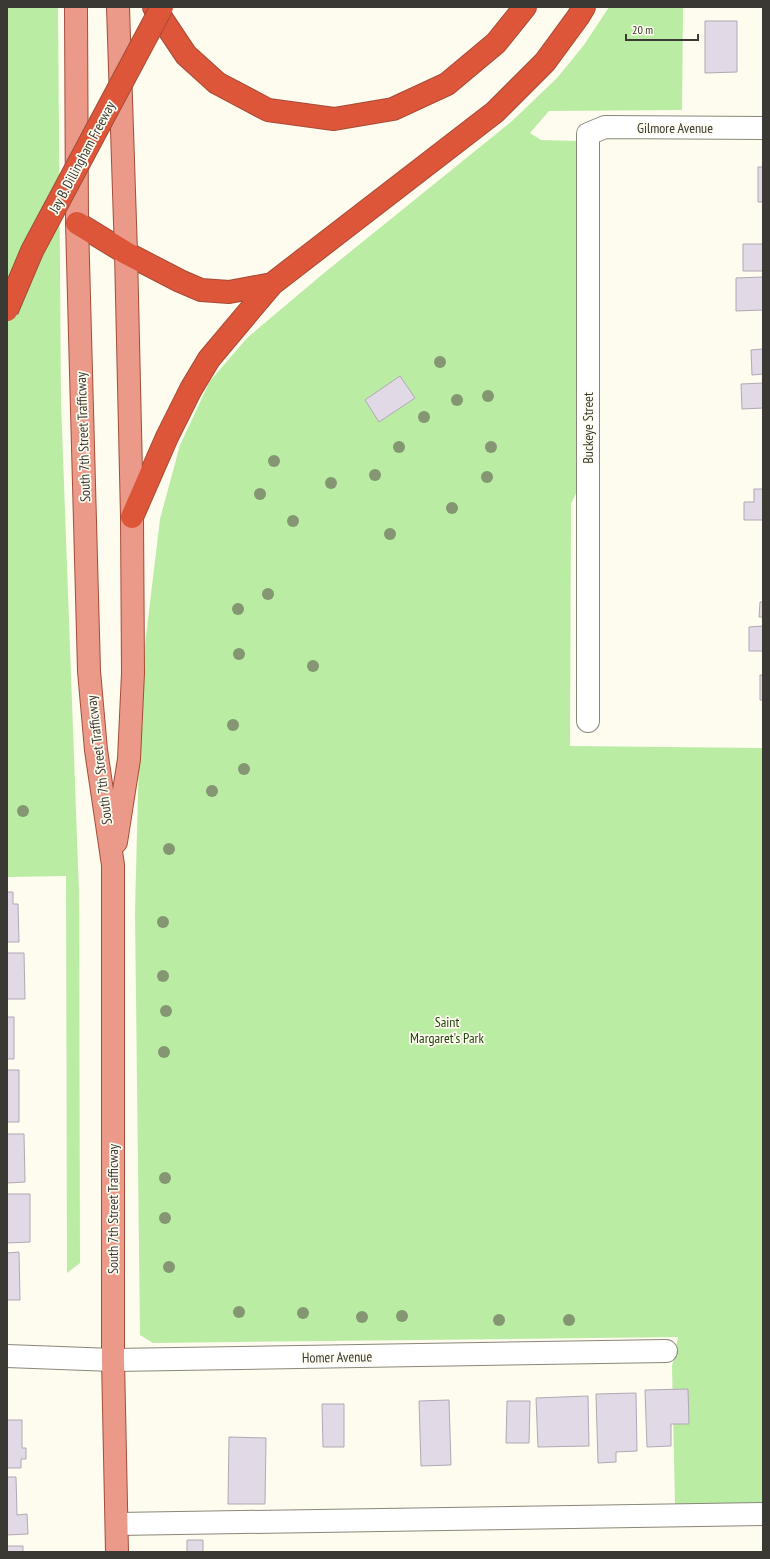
<svg xmlns="http://www.w3.org/2000/svg" width="770" height="1559" viewBox="0 0 770 1559" font-family="'PT Sans Narrow',sans-serif">
<rect width="100%" height="100%" fill="#fefbef"/>
<path fill="#baeca4" d="M7,7H58L61,402L79,893L80,1263L67,1273L66,876L7,877Z
M609,7H683L682,110L549,111L530,133L541,140L579,141L578,489L571,504L570,746L763,748V1504H675L672,1366L678,1337L153,1343L140,1335L135,911L141,678L160,519L180,445L210,381L247,338L324,273L511,122L557,78L584,45Z"/>
<path fill="#e2d9e6" stroke="#b1a8b4" d="M705,21H737V72L705,73Z
M758,167H763V202H758Z
M743,244H763V271H743Z
M763,277V310L736,311V278Z
M763,349V374L752,375L751,350Z
M400,376L415,398L379,422L365,400Z
M763,383V408L742,409L741,384Z
M754,489H763V520H744V502H754Z
M760,602H763V617H759Z
M763,626V651H749V627Z
M760,675H763V700H760Z
M7,892H13V904H18L19,942H7Z
M7,953H24L25,999H7Z
M7,1017H14V1059H7Z
M7,1070H19V1122H7Z
M7,1134H24L25,1182L7,1183Z
M7,1194H30V1242L7,1243Z
M19,1252L20,1300H7V1253Z
M688,1389L689,1424H671V1446L647,1447L645,1390Z
M636,1393L637,1451L616,1452V1462L598,1463L596,1394Z
M588,1396L589,1446L538,1447L536,1398Z
M449,1400L451,1465L421,1466L419,1401Z
M507,1401H530L529,1443H506Z
M322,1404H344V1447H323Z
M7,1420H22V1448H26V1459H21V1468H7Z
M229,1437L266,1438L265,1504H228Z
M7,1477H16L17,1515L27,1514L28,1534L7,1535Z
M187,1540H203V1552H187Z
M7,1546H23V1552H7Z"/>
<g fill="none" stroke-linecap="round" stroke-linejoin="round">
<defs>
<path id="minor" d="M588,721V134L605,127L763,128
M7,1356L113,1360L666,1351
M117,1524L763,1514"/>
<path id="major" d="M76,7L77,223L89,671L96,750L113,865V1360L117,1552
M116,842L129,759L133,673L132,517L126,253L118,7"/>
<path id="highway" d="M154,7L186,55L217,83L268,110L334,119L393,109L447,84L496,43L525,7
M77,223L126,253L180,281L201,290L229,292L272,284
M132,517L167,437L191,389L209,359L272,284L495,112L545,62L578,17L584,7"/>
</defs>
<use href="#minor" stroke="#8a8779" stroke-width="24"/>
<use href="#major" stroke="#a44c38" stroke-width="24"/>
<use href="#highway" stroke="#a44c38" stroke-width="24"/>
<use href="#minor" stroke="#fff" stroke-width="22"/>
<use href="#major" stroke="#eb9a89" stroke-width="22"/>
<use href="#highway" stroke="#dd563a" stroke-width="22"/>
<defs>
<path id="highway-bridge" d="M7,310L32,251L162,7"/>
</defs>
<use href="#highway-bridge" stroke="#a44c38" stroke-width="24" stroke-linecap="butt"/>
<use href="#highway-bridge" stroke="#dd563a" stroke-width="22"/>
</g>
<g fill="#849672">
<circle cx="440" cy="362" r="6"/>
<circle cx="488" cy="396" r="6"/>
<circle cx="457" cy="400" r="6"/>
<circle cx="424" cy="417" r="6"/>
<circle cx="399" cy="447" r="6"/>
<circle cx="491" cy="447" r="6"/>
<circle cx="274" cy="461" r="6"/>
<circle cx="375" cy="475" r="6"/>
<circle cx="487" cy="477" r="6"/>
<circle cx="331" cy="483" r="6"/>
<circle cx="260" cy="494" r="6"/>
<circle cx="452" cy="508" r="6"/>
<circle cx="293" cy="521" r="6"/>
<circle cx="390" cy="534" r="6"/>
<circle cx="268" cy="594" r="6"/>
<circle cx="238" cy="609" r="6"/>
<circle cx="239" cy="654" r="6"/>
<circle cx="313" cy="666" r="6"/>
<circle cx="233" cy="725" r="6"/>
<circle cx="244" cy="769" r="6"/>
<circle cx="212" cy="791" r="6"/>
<circle cx="23" cy="811" r="6"/>
<circle cx="169" cy="849" r="6"/>
<circle cx="163" cy="922" r="6"/>
<circle cx="163" cy="976" r="6"/>
<circle cx="166" cy="1011" r="6"/>
<circle cx="164" cy="1052" r="6"/>
<circle cx="165" cy="1178" r="6"/>
<circle cx="165" cy="1218" r="6"/>
<circle cx="169" cy="1267" r="6"/>
<circle cx="239" cy="1312" r="6"/>
<circle cx="303" cy="1313" r="6"/>
<circle cx="402" cy="1316" r="6"/>
<circle cx="362" cy="1317" r="6"/>
<circle cx="499" cy="1320" r="6"/>
<circle cx="569" cy="1320" r="6"/>
</g>
<g text-anchor="middle" stroke-width="3.5" stroke-linejoin="round" paint-order="stroke">
<g font-size="14" fill="#3a3933" stroke="#fefbef">
<text x="675" y="133">Gilmore Avenue</text>
<text transform="translate(82 157) rotate(-62)" y="5">Jay B. Dillingham Freeway</text>
<text transform="translate(588 428) rotate(-90)" y="5">Buckeye Street</text>
<text transform="translate(83 437) rotate(-92)" y="5">South 7th Street Trafficway</text>
<text transform="translate(99 760) rotate(-97)" y="5">South 7th Street Trafficway</text>
<text transform="translate(113 1209) rotate(-90)" y="5">South 7th Street Trafficway</text>
<text transform="translate(337 1357) rotate(-1)" y="5">Homer Avenue</text>
</g>
<g font-size="14" fill="#20430b" stroke="#fefbef">
<text x="447" y="1027">Saint<tspan x="447" dy="16">Margaret's Park</tspan></text>
</g>
</g>
<rect width="770" height="1559" fill="none" stroke="#3a3933" stroke-width="16"/>
<path d="M626 34v6h72v-6" fill="none" stroke="#3a3933" stroke-width="2"/>
<text x="632" y="34" font-size="12" fill="#3a3933" stroke="#fefbef" stroke-width="3" paint-order="stroke">20 m</text>
</svg>
